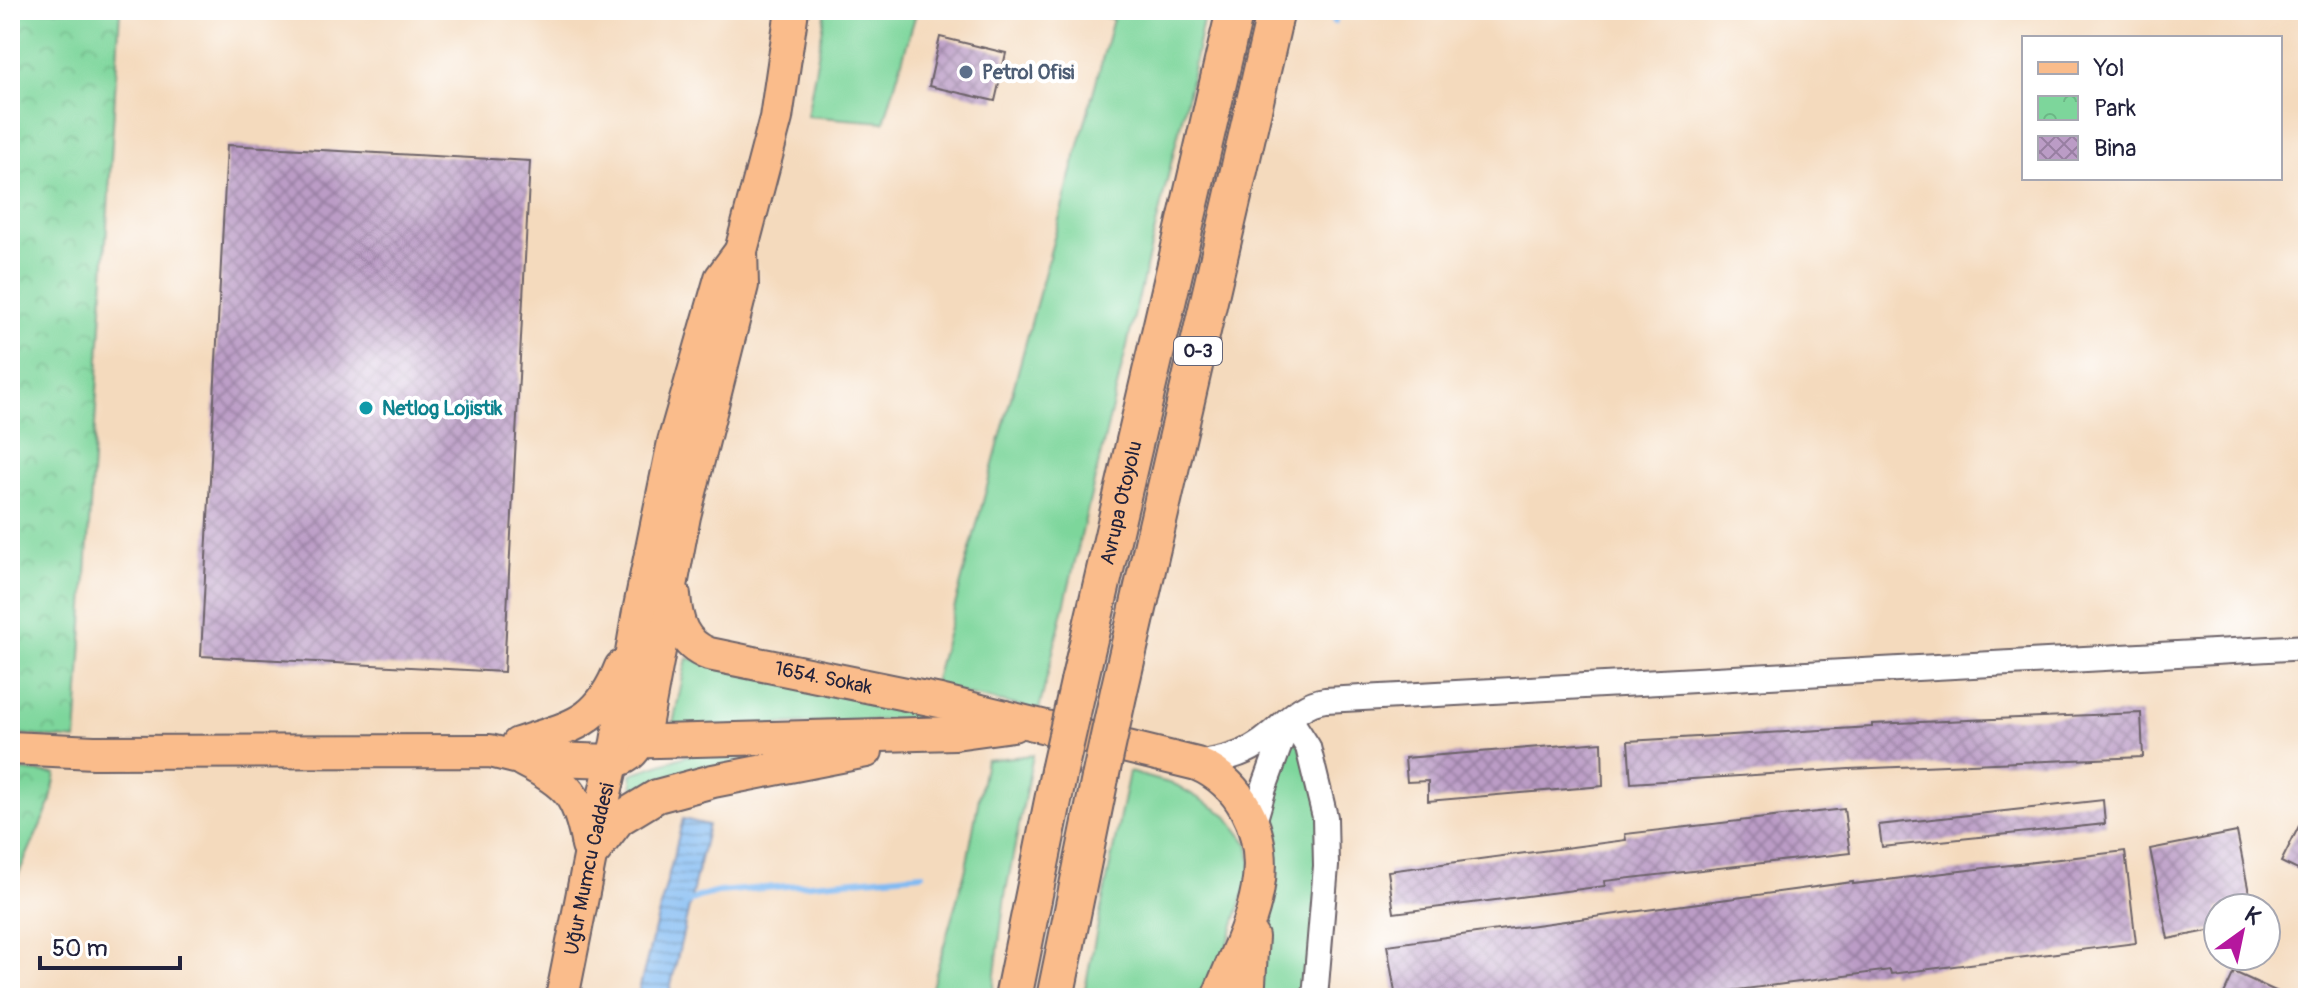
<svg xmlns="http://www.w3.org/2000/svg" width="2318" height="1008" viewBox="0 0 2318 1008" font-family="Pangolin,sans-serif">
<defs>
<pattern id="park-crowns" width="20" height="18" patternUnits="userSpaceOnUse" patternTransform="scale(2)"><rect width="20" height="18" fill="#7dd69b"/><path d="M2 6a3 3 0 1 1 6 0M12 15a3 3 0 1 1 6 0" fill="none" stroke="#6cb786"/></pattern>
<pattern id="water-rules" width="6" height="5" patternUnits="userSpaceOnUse" patternTransform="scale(2)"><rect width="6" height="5" fill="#80baf2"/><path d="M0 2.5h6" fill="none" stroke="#6897c5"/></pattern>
<pattern id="building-cross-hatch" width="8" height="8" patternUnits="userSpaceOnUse" patternTransform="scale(2)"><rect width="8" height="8" fill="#bb9cc6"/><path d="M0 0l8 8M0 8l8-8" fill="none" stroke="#987fa2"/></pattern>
</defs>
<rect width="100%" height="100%" fill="#fff"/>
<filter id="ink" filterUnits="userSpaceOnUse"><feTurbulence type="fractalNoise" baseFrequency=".0125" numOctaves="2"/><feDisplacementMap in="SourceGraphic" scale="16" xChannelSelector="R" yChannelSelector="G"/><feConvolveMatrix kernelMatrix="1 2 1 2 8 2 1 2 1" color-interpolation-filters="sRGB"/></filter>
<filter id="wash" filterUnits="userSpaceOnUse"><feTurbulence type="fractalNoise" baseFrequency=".006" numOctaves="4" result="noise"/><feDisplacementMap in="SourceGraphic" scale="32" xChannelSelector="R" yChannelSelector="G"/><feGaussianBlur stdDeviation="1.8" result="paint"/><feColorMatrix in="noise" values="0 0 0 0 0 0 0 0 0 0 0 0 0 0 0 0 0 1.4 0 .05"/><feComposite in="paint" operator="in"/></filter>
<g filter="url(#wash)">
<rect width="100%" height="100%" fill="#f4dabd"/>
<path fill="#7dd69b" stroke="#507c6b" stroke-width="2" d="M826,10H917L884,122L807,116Z
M1081,10H1205L1190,85L1039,710L933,687L1113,19Z
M687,658L937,715L938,718L672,729Z
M1290,719L1325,817L1315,998H1248L1260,852Z
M827,751L634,794L631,774L692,754Z
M1033,755L1005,896L992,998H929L966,868L986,760Z
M1129,772L1176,785L1225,814L1249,845L1252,869L1210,998H1083Z"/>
<path fill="url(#park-crowns)" stroke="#507c6b" stroke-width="2" d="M10,10H120L76,740L10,733Z
M10,769L56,774L50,804L10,893Z"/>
<path fill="url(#water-rules)" stroke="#516e96" stroke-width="2" d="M683,819L708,825L668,998H637Z"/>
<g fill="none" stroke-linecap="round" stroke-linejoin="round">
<path stroke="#80baf2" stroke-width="6" d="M1334,22L1339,10
M685,904L698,897L719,892L922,874"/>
</g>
<g id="blocks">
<path fill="url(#building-cross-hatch)" d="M940,37L1006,53L995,101L929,86Z
M227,145L530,161L504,672L201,656Z
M2141,713L2143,757L1849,769L1631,783L1628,741L1872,727V724Z
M1602,742L1603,786L1428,801V781L1407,782L1405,758Z
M2103,800L2105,824L1882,847L1879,825Z
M2308,808V875L2281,862Z
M1844,809L1850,853L1604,881L1605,886L1394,913L1388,871L1626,840L1625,834Z
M2237,832L2252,908H2218V929L2168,939L2150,849Z
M2125,851L2136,943L1891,974L1890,970L1677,998H1396L1387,945L1853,882V884Z
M2234,972L2291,998H2222Z"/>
</g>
</g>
<g filter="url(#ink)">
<use href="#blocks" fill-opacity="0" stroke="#6c6268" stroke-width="2"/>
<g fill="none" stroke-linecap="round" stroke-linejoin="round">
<defs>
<path id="minor" d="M1290,719L1308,747L1325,817L1326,866L1315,998
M1197,764C1218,760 1239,757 1257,745C1281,730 1296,704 1325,700L2308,647
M1253,826L1264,788L1288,722"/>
<g id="major">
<path id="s1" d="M674,595C676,621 682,644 709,654L940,701L1197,764C1218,773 1235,789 1246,809C1281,874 1242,937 1218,998"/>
<path d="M620,742L955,733L1013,725"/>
<path d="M518,744C572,726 598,725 621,667"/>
<path d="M10,748L94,752L490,751L519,758L613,761C633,758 639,744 645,726L684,516L742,285L741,251L776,118L792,10"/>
<path d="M524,761C569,784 579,796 588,846"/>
<path d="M595,850L619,819L657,796L713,781L866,751"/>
<path id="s2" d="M562,998L590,857L617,742L638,617L674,442L721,278L741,251"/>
<path d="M1248,998L1252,937"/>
</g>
<g id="highway">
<path id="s3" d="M1079,682L1235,10"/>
<path d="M1119,691L1276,10"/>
<path d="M1013,998L1059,771"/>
<path d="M1055,998L1100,778"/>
</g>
</defs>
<use href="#minor" stroke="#6c6268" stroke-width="28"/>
<use href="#major" stroke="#6c6268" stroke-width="36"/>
<use href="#highway" stroke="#6c6268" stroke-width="40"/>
<use href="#minor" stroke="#fff" stroke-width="24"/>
<use href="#major" stroke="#fabc8b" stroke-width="32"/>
<use href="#highway" stroke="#fabc8b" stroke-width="36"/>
<defs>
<path id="highway-bridge" d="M1059,771L1079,682
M1100,778L1119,691"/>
</defs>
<use href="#highway-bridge" stroke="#6c6268" stroke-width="40" stroke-linecap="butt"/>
<use href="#highway-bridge" stroke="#fabc8b" stroke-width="36"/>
</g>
</g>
<circle fill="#5c6f8a" stroke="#fff" stroke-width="3" cx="966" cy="72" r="8"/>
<circle fill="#0f9aa8" stroke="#fff" stroke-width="3" cx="366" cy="408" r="8"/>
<g text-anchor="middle" stroke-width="8" stroke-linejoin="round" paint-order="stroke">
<rect fill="#fff" stroke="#646476" stroke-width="2" x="1174" y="337" width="48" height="28" rx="6"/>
<g font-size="18" font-weight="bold" fill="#22223b">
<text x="1198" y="357">O-3</text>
</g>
<g font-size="20" font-weight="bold" fill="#4e5e75" stroke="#fff" text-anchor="start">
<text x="982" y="79">Petrol Ofisi</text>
</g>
<g font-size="20" font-weight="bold" fill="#0d838f" stroke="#fff" text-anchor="start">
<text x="382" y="415">Netlog Lojistik</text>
</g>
<g font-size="20" fill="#22223b" stroke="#fff">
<text dy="7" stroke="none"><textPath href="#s3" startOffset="184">Avrupa Otoyolu</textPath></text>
<text dy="7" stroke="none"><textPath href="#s1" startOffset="190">1654. Sokak</textPath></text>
<text dy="7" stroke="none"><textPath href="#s2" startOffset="132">Uğur Mumcu Caddesi</textPath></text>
</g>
</g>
<rect width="2318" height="1008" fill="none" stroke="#fff" stroke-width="40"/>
<rect x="2022" y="36" width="260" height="144" fill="#ffffff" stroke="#a7a7b1" stroke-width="2"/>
<rect x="2038" y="62" width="40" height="12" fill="#fabc8b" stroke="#a7a7b1" stroke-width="2"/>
<text x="2094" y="76" font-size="24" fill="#22223b">Yol</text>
<rect x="2038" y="96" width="40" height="24" fill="url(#park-crowns)" stroke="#a7a7b1" stroke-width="2"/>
<text x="2094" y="116" font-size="24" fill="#22223b">Park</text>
<rect x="2038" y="136" width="40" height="24" fill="url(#building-cross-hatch)" stroke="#a7a7b1" stroke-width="2"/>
<text x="2094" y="156" font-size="24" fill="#22223b">Bina</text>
<g transform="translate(2242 932) rotate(33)"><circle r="38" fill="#ffffff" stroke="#a7a7b1" stroke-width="2"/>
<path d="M0-6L14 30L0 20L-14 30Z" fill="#b5179e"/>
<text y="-12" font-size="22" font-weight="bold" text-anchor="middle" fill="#22223b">K</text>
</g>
<path d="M40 956v12h140v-12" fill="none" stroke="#22223b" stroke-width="4"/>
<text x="52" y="956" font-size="24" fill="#22223b" stroke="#ffffff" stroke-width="6" paint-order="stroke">50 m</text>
</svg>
